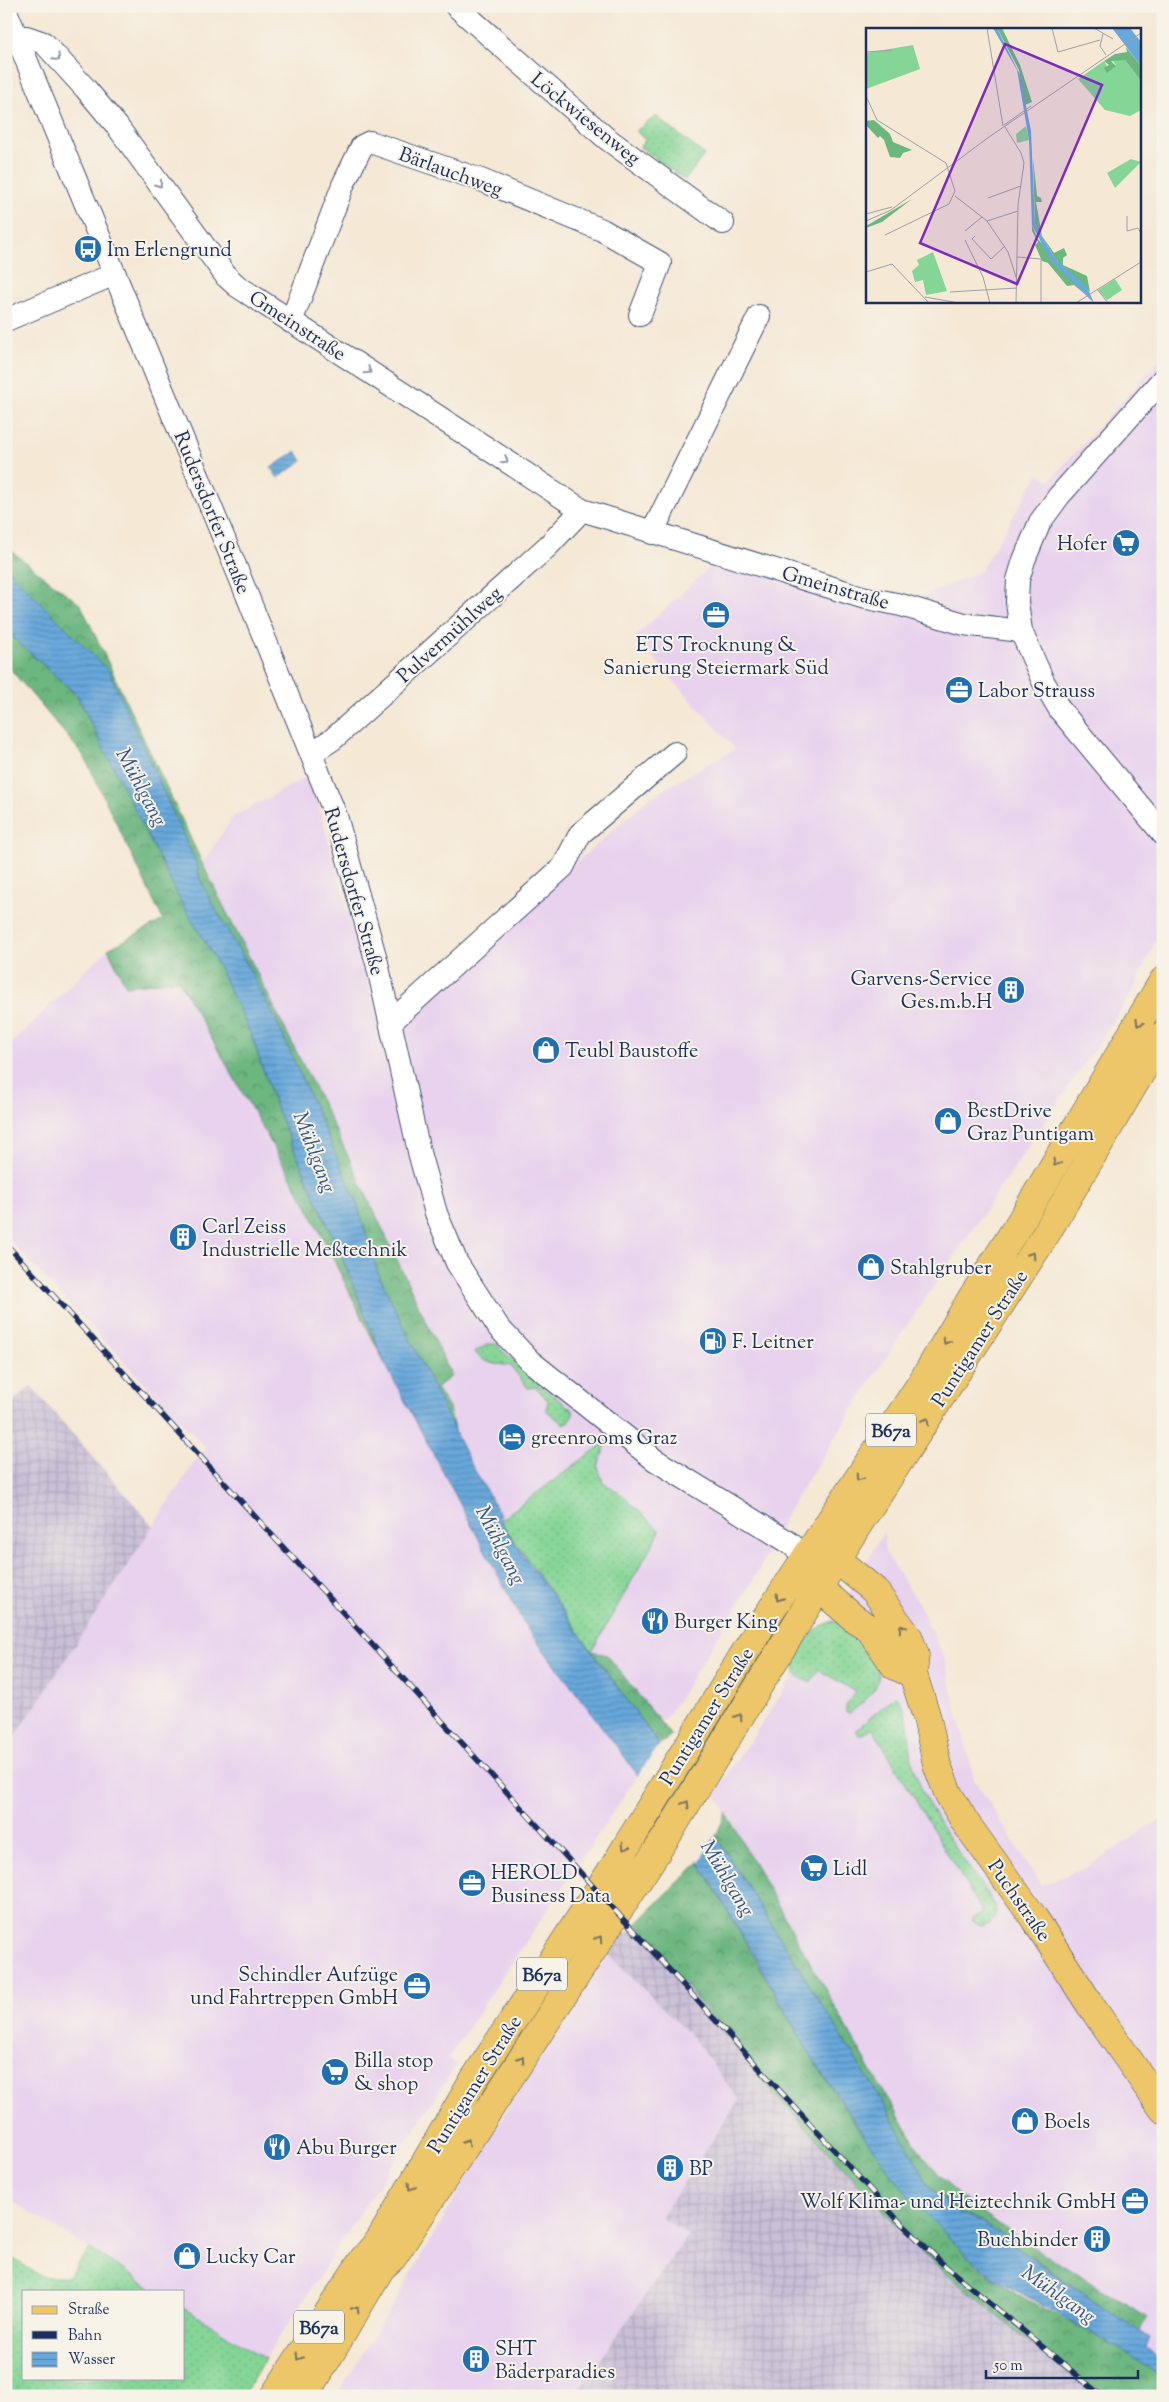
<svg xmlns="http://www.w3.org/2000/svg" width="1169" height="2402" viewBox="0 0 1169 2402" font-family="'Sorts Mill Goudy',serif">
<defs>
<pattern id="industrial-grid" width="8" height="8" patternUnits="userSpaceOnUse" patternTransform="scale(1.25)"><rect width="8" height="8" fill="#c9bfd7"/><path d="M0 4h8M4 0v8" fill="none" stroke="#aca4bb"/></pattern>
<pattern id="grass-dots" width="8" height="8" patternUnits="userSpaceOnUse" patternTransform="scale(1.25)"><rect width="8" height="8" fill="#85d596"/><path d="M2 2h.1M6 6h.1" fill="none" stroke="#72b784" stroke-width="1.8" stroke-linecap="round"/></pattern>
<pattern id="forest-crowns" width="20" height="18" patternUnits="userSpaceOnUse" patternTransform="scale(1.25)"><rect width="20" height="18" fill="#6cb67f"/><path d="M2 6a3 3 0 1 1 6 0M12 15a3 3 0 1 1 6 0" fill="none" stroke="#58946b"/></pattern>
<pattern id="water-rules" width="6" height="5" patternUnits="userSpaceOnUse" patternTransform="scale(1.25)"><rect width="6" height="5" fill="#68a8db"/><path d="M0 2.5h6" fill="none" stroke="#5589b5"/></pattern>
</defs>
<rect width="100%" height="100%" fill="#f7f3e8"/>
<filter id="ink" filterUnits="userSpaceOnUse"><feTurbulence type="fractalNoise" baseFrequency=".02" numOctaves="2"/><feDisplacementMap in="SourceGraphic" scale="10" xChannelSelector="R" yChannelSelector="G"/><feConvolveMatrix kernelMatrix="1 2 1 2 8 2 1 2 1" color-interpolation-filters="sRGB"/></filter>
<filter id="wash" filterUnits="userSpaceOnUse"><feTurbulence type="fractalNoise" baseFrequency=".0096" numOctaves="4" result="noise"/><feDisplacementMap in="SourceGraphic" scale="20" xChannelSelector="R" yChannelSelector="G"/><feGaussianBlur stdDeviation="1.12" result="paint"/><feColorMatrix in="noise" values="0 0 0 0 0 0 0 0 0 0 0 0 0 0 0 0 0 1.4 0 .05"/><feComposite in="paint" operator="in"/></filter>
<g filter="url(#wash)">
<rect width="100%" height="100%" fill="#f5e8d5"/>
<path fill="#e8d2ee" d="M1163,356V924L1132,993L894,1345L789,1509L756,1576L669,1714L650,1732L522,1554L500,1520L499,1513L467,1457L455,1433L449,1408L436,1388L452,1376L203,862L233,817L310,775L383,1035L650,797L735,749L635,637L711,566L736,557L901,605L980,572L1039,473L1050,480Z
M108,949L126,986L178,980L306,1204L384,1362L526,1627L638,1775L448,2058L457,2064L265,2359L184,2308V2291H156L6,2197V1751L194,1463L206,1448L6,1237V1048Z
M884,1531L885,1552L919,1604L945,1660L974,1779L1041,1885L1088,1867L1163,1817V2361L1146,2348L1150,2338L1139,2333L1148,2317L1018,2238L956,2193L923,2156L874,2076L715,1793L795,1674V1661L800,1650L820,1625L833,1621Z
M606,1952L692,2037L739,2100L662,2216L689,2234L574,2396H326L330,2391L337,2395L397,2298L498,2125Z"/>
<path fill="url(#industrial-grid)" d="M31,1386L153,1526L6,1751V1407Z
M636,1924L761,2079L923,2254L1095,2396H574L688,2235L661,2217L739,2100L692,2037L606,1952Z"/>
<path fill="url(#grass-dots)" stroke="#50827a" d="M656,116L704,155L685,180L640,147L645,140L636,131Z
M488,1344H496L535,1382L574,1411L569,1422L563,1424L546,1410L548,1401L536,1387L528,1388L511,1366C496,1363 486,1366 475,1352Z
M607,1441L598,1467L603,1482L623,1496L660,1531L592,1651L500,1520Z
M833,1621C847,1625 853,1634 862,1646C867,1653 875,1661 877,1669C884,1687 862,1703 850,1713L846,1712V1706L855,1691L819,1670L810,1683L795,1674C795,1650 810,1629 833,1621Z
M894,1697H898C913,1720 907,1749 916,1775C933,1822 967,1864 995,1905C998,1918 993,1923 981,1927L973,1921L972,1919L983,1913L873,1729L859,1735L856,1730Z
M90,2249L156,2291H24V2378H184V2308L265,2359L243,2396H6V2254L42,2277H68Z"/>
<path fill="url(#forest-crowns)" stroke="#44726e" d="M6,547L81,605L205,869L338,1135L452,1376L436,1388L449,1408L455,1433L378,1273L355,1198L276,1020L243,957L212,903L199,876L197,865L109,671L6,568Z
M6,631L77,695L180,900L214,957L251,1034L277,1111L345,1265L384,1362L306,1204L178,980L126,986L108,949L163,920L84,756L6,664Z
M592,1651L607,1655L671,1736L659,1745Z
M726,1813L874,2076L923,2156L956,2193L1018,2238L1148,2317L1139,2333L984,2223L960,2213L931,2189L890,2114L716,1836Z
M699,1862C773,1986 836,2119 936,2224C954,2243 973,2263 994,2279C1035,2308 1083,2326 1125,2352C1138,2360 1150,2369 1163,2378V2396H1095L923,2254L761,2079L636,1924Z"/>
<path fill="url(#water-rules)" stroke="#426c9c" d="M296,451L302,461L278,478L271,468Z
M6,568L109,671L197,865L199,876L212,903L243,957L276,1020L355,1198L378,1273L467,1457L499,1513L500,1520L522,1554L659,1745L890,2114L931,2189L959,2213L984,2223L1071,2286L1150,2338L1146,2348L1163,2361V2378L1125,2352L994,2278L957,2246L907,2194L873,2149L808,2051L750,1948L699,1862L624,1756L526,1627L384,1362L345,1265L277,1110L251,1034L214,957L180,900L77,695L6,631Z"/>
<path fill="#f5e8d5" d="M661,1743L717,1833L699,1862L687,1849L636,1778Z"/>
</g>
<g filter="url(#ink)">
<g fill="none" stroke-linecap="round" stroke-linejoin="round">
<defs>
<path id="minor" d="M456,6L606,138L723,223
M6,11L241,580L336,816L377,963L420,1156L436,1213L457,1263L499,1328L530,1361L655,1460L790,1543L806,1557
M16,37H27L44,43L85,88L117,126L226,276L237,286L582,510L862,597L901,605L964,624L1021,631
M6,320L115,274
M291,322L343,185L362,146L370,142L481,180L602,230L660,263L640,315
M1163,379L1059,496L1040,522L1024,560L1018,580L1017,602L1021,631L1043,681L1060,710L1163,834
M652,533L759,316
M312,753L333,739L548,546L582,510
M391,1022L563,867L580,834L675,753"/>
<path id="major" d="M817,1558L836,1559L874,1590L909,1638L915,1655L913,1674L927,1718L937,1765L948,1793L965,1822L1034,1918L1091,2006L1163,2109
M812,1573L819,1588L855,1619L869,1628L895,1666L913,1674
M274,2396L364,2258L379,2241L473,2081L615,1865L771,1610L922,1382L971,1299L1022,1219L1163,981
M305,2396L381,2268L393,2257L670,1831L836,1559L1046,1234L1163,1035"/>
</defs>
<use href="#minor" stroke="#3c4b70" stroke-width="24"/>
<use href="#major" stroke="#3c4b70" stroke-width="29"/>
<use href="#minor" stroke="#fff" stroke-width="22"/>
<use href="#major" stroke="#ecc669" stroke-width="28"/>
<defs>
<path id="rail" d="M6,1244L897,2219L944,2265L1102,2396"/>
</defs>
<use href="#rail" stroke="#1b2f5e" stroke-width="5.5"/>
<use href="#rail" stroke="#f7f3e8" stroke-width="4" stroke-dasharray="11" stroke-linecap="butt"/>
</g>
<defs><path id="oneway-chevron" d="M-2-3.5L2.5 0L-2 3.5" fill="none" stroke-width="1.6" stroke-linecap="round" stroke-linejoin="round" transform="scale(1.25)"/></defs>
<g stroke="#8d97ae">
<use href="#oneway-chevron" transform="translate(57 58) rotate(47)"/>
<use href="#oneway-chevron" transform="translate(159 184) rotate(54)"/>
<use href="#oneway-chevron" transform="translate(368 371) rotate(33)"/>
<use href="#oneway-chevron" transform="translate(505 460) rotate(33)"/>
</g>
<g stroke="#797363">
<use href="#oneway-chevron" transform="translate(1139 1023) rotate(120)"/>
<use href="#oneway-chevron" transform="translate(1056 1163) rotate(121)"/>
<use href="#oneway-chevron" transform="translate(1032 1255) rotate(-57)"/>
<use href="#oneway-chevron" transform="translate(946 1341) rotate(120)"/>
<use href="#oneway-chevron" transform="translate(926 1421) rotate(-57)"/>
<use href="#oneway-chevron" transform="translate(859 1478) rotate(124)"/>
<use href="#oneway-chevron" transform="translate(779 1598) rotate(123)"/>
<use href="#oneway-chevron" transform="translate(902 1628) rotate(-124)"/>
<use href="#oneway-chevron" transform="translate(739 1717) rotate(-58)"/>
<use href="#oneway-chevron" transform="translate(686 1804) rotate(-59)"/>
<use href="#oneway-chevron" transform="translate(625 1847) rotate(121)"/>
<use href="#oneway-chevron" transform="translate(599 1939) rotate(-57)"/>
<use href="#oneway-chevron" transform="translate(521 2059) rotate(-57)"/>
<use href="#oneway-chevron" transform="translate(467 2142) rotate(-57)"/>
<use href="#oneway-chevron" transform="translate(411 2187) rotate(121)"/>
<use href="#oneway-chevron" transform="translate(356 2309) rotate(-58)"/>
<use href="#oneway-chevron" transform="translate(299 2357) rotate(123)"/>
</g>
</g>
<defs>
<symbol id="bus-disc" viewBox="-11 -11 22 22"><circle r="9.5" fill="#1f6fb2" stroke="#f7f3e8"/><path d="M-5-6H5V4H4V6H2V4H-2V6H-4V4H-5ZM-3.5-4V0h7V-4ZM-3.5 1.2v1.5H-2V1.2ZM2 1.2v1.5H3.5V1.2Z" fill="#fff"/></symbol>
<symbol id="supermarket-disc" viewBox="-11 -11 22 22"><circle r="9.5" fill="#1f6fb2" stroke="#f7f3e8"/><path d="M-6-5.5h2.5l.6 2H6L4.5 2H-2.5L-4.4-4H-6ZM-1.5 3.2a1.3 1.3 0 1 0 .1 0ZM3 3.2a1.3 1.3 0 1 0 .1 0Z" fill="#fff"/></symbol>
<symbol id="office-disc" viewBox="-11 -11 22 22"><circle r="9.5" fill="#1f6fb2" stroke="#f7f3e8"/><path d="M-6-3h4V-5.5h4V-3h4V5H-6ZM-1-4.5V-3h2v-1.5ZM-6 0V1H6V0Z" fill="#fff"/></symbol>
<symbol id="building-disc" viewBox="-11 -11 22 22"><circle r="9.5" fill="#1f6fb2" stroke="#f7f3e8"/><path d="M-4-6H4V6H1V3H-1V6H-4ZM-2.5-4.3h1.7v1.8h-1.7ZM.8-4.3h1.7v1.8H.8ZM-2.5-1h1.7V.8h-1.7ZM.8-1h1.7V.8H.8Z" fill="#fff"/></symbol>
<symbol id="shop-disc" viewBox="-11 -11 22 22"><circle r="9.5" fill="#1f6fb2" stroke="#f7f3e8"/><path d="M-5-2.5h2.3a2.7 3.5 0 0 1 5.4 0H5L5.5 6h-11ZM-1.5-2.5h3a1.5 2.3 0 0 0-3 0Z" fill="#fff"/></symbol>
<symbol id="fuel-disc" viewBox="-11 -11 22 22"><circle r="9.5" fill="#1f6fb2" stroke="#f7f3e8"/><path d="M-5.5-6h7V0h2V4h1.3V-2.5L3-4.5l.8-.8L6-3V5H2.5V1h-1V6h-7ZM-4.2-4.7v3.2H.2V-4.7Z" fill="#fff"/></symbol>
<symbol id="hotel-disc" viewBox="-11 -11 22 22"><circle r="9.5" fill="#1f6fb2" stroke="#f7f3e8"/><path d="M-6-4.5h1.5V1H6V5H4.5V3h-9V5H-6ZM-4 0a1.8 1.8 0 1 1 3.6 0ZM.5 0V-2.5h3Q6-2.5 6 0Z" fill="#fff"/></symbol>
<symbol id="restaurant-disc" viewBox="-11 -11 22 22"><circle r="9.5" fill="#1f6fb2" stroke="#f7f3e8"/><path d="M-5-6h1v4h1v-4h1v4h1v-4h1v5L-1.5 .5V6h-2V.5L-5-1ZM5-6V6H3V1.5H1.5Q1.5-4 5-6Z" fill="#fff"/></symbol>
</defs>
<g fill-rule="evenodd">
<use href="#bus-disc" x="72" y="233" width="32" height="32"/>
<use href="#supermarket-disc" x="1110" y="527" width="32" height="32"/>
<use href="#office-disc" x="700" y="599" width="32" height="32"/>
<use href="#office-disc" x="943" y="674" width="32" height="32"/>
<use href="#building-disc" x="995" y="974" width="32" height="32"/>
<use href="#shop-disc" x="530" y="1034" width="32" height="32"/>
<use href="#shop-disc" x="932" y="1105" width="32" height="32"/>
<use href="#building-disc" x="167" y="1221" width="32" height="32"/>
<use href="#shop-disc" x="855" y="1251" width="32" height="32"/>
<use href="#fuel-disc" x="697" y="1325" width="32" height="32"/>
<use href="#hotel-disc" x="496" y="1421" width="32" height="32"/>
<use href="#restaurant-disc" x="639" y="1605" width="32" height="32"/>
<use href="#supermarket-disc" x="798" y="1852" width="32" height="32"/>
<use href="#office-disc" x="456" y="1867" width="32" height="32"/>
<use href="#office-disc" x="401" y="1970" width="32" height="32"/>
<use href="#supermarket-disc" x="319" y="2056" width="32" height="32"/>
<use href="#shop-disc" x="1009" y="2105" width="32" height="32"/>
<use href="#restaurant-disc" x="261" y="2131" width="32" height="32"/>
<use href="#building-disc" x="654" y="2152" width="32" height="32"/>
<use href="#office-disc" x="1119" y="2185" width="32" height="32"/>
<use href="#building-disc" x="1081" y="2223" width="32" height="32"/>
<use href="#shop-disc" x="171" y="2240" width="32" height="32"/>
<use href="#building-disc" x="460" y="2343" width="32" height="32"/>
</g>
<g text-anchor="middle" stroke-width="4" stroke-linejoin="round" paint-order="stroke">
<g fill="#f7f3e8" stroke="#5d6a87" stroke-width="1">
<rect x="866" y="1413.5" width="50" height="33" rx="4"/>
<rect x="517" y="1957.5" width="50" height="33" rx="4"/>
<rect x="294" y="2310.5" width="50" height="33" rx="4"/>
</g>
<g font-size="19" font-weight="bold" fill="#1b2f5e">
<text x="891" y="1437">B67a</text>
<text x="542" y="1981">B67a</text>
<text x="319" y="2334">B67a</text>
</g>
<g font-size="20" fill="#1b2f5e" stroke="#f7f3e8">
<text transform="translate(586 118) rotate(39)" y="7">Löckwiesenweg</text>
<text transform="translate(451 171) rotate(20)" y="7">Bärlauchweg</text>
<text transform="translate(298 325) rotate(33)" y="7">Gmeinstraße</text>
<text transform="translate(213 512) rotate(68)" y="7">Rudersdorfer Straße</text>
<text transform="translate(836 587) rotate(16)" y="7">Gmeinstraße</text>
<text transform="translate(449 634) rotate(-42)" y="7">Pulvermühlweg</text>
<text transform="translate(355 891) rotate(74)" y="7">Rudersdorfer Straße</text>
<text transform="translate(979 1338) rotate(-57)" y="7">Puntigamer Straße</text>
<text transform="translate(706 1716) rotate(-58)" y="7">Puntigamer Straße</text>
<text transform="translate(1020 1900) rotate(55)" y="7">Puchstraße</text>
<text transform="translate(474 2084) rotate(-58)" y="7">Puntigamer Straße</text>
</g>
<g font-size="20" fill="#1b2f5e" stroke="#f7f3e8" text-anchor="start">
<text x="107" y="256">Im Erlengrund</text>
<text x="1107" y="550" text-anchor="end">Hofer</text>
<text x="716" y="651" text-anchor="middle">ETS Trocknung &amp;<tspan x="716" dy="23">Sanierung Steiermark Süd</tspan></text>
<text x="978" y="697">Labor Strauss</text>
<text x="992" y="985" text-anchor="end">Garvens-Service<tspan x="992" dy="23">Ges.m.b.H</tspan></text>
<text x="565" y="1057">Teubl Baustoffe</text>
<text x="967" y="1117">BestDrive<tspan x="967" dy="23">Graz Puntigam</tspan></text>
<text x="202" y="1233">Carl Zeiss<tspan x="202" dy="23">Industrielle Meßtechnik</tspan></text>
<text x="890" y="1274">Stahlgruber</text>
<text x="732" y="1348">F. Leitner</text>
<text x="531" y="1444">greenrooms Graz</text>
<text x="674" y="1628">Burger King</text>
<text x="833" y="1875">Lidl</text>
<text x="491" y="1879">HEROLD<tspan x="491" dy="23">Business Data</tspan></text>
<text x="398" y="1981" text-anchor="end">Schindler Aufzüge<tspan x="398" dy="23">und Fahrtreppen GmbH</tspan></text>
<text x="354" y="2067">Billa stop<tspan x="354" dy="23">&amp; shop</tspan></text>
<text x="1044" y="2128">Boels</text>
<text x="296" y="2154">Abu Burger</text>
<text x="689" y="2175">BP</text>
<text x="1116" y="2208" text-anchor="end">Wolf Klima- und Heiztechnik GmbH</text>
<text x="1078" y="2246" text-anchor="end">Buchbinder</text>
<text x="206" y="2263">Lucky Car</text>
<text x="495" y="2355">SHT<tspan x="495" dy="23">Bäderparadies</tspan></text>
</g>
<g font-size="21" font-style="italic" fill="#325384" stroke="#f7f3e8">
<text transform="translate(142 787) rotate(62)" y="7">Mühlgang</text>
<text transform="translate(315 1152) rotate(69)" y="7">Mühlgang</text>
<text transform="translate(501 1545) rotate(63)" y="7">Mühlgang</text>
<text transform="translate(728 1878) rotate(59)" y="7">Mühlgang</text>
<text transform="translate(1059 2294) rotate(35)" y="7">Mühlgang</text>
</g>
</g>
<g transform="translate(866 28)">
<rect width="275" height="275" fill="#f5e8d5"/>
<path d="M47,17L54,41L0,61V25ZM246,32H259L275,53V82L264,88L239,82L212,51L238,33L243,41L250,37ZM160,98L163,112L151,115L150,106ZM265,131L275,134L249,160L241,145ZM67,224L81,263L60,267L57,252L49,254L46,243L53,237L51,232Z" fill="#85d596"/>
<path d="M131,0H136L154,37L166,74L159,77L153,42ZM260,19L275,38V53L259,32L245,33L250,38L241,45L238,40L243,37L238,33L249,26L261,24ZM8,92L24,106L27,114L46,122L37,125L34,130L24,129L18,112L14,108L12,110L0,97V93ZM164,121L166,197L172,211L220,267L208,257L201,258L182,235L176,233L169,217L172,214L166,203ZM167,130L171,168L175,170L176,174H170L176,208L188,225L198,220L201,227L197,230V237L221,248L224,264L189,231L169,196ZM46,171L16,194L0,200V198Z" fill="#6cb67f"/>
<path d="M249,251L256,262L241,272L232,262Z" fill="#85d596"/>
<path d="M127,0H131L154,47L165,103L169,196L189,231L221,259L228,275L185,233L166,197L163,112L151,42ZM246,0H264L275,14V38Z" fill="#68a8db"/>
<path fill="none" stroke="#9e9ea5" stroke-width="1" d="M121,0L137,98M186,0L192,24L234,12M228,0L247,11M237,6L234,18L240,27M0,24L26,22M0,68L11,92L80,135L89,163L83,176L19,207M138,97L165,78M139,99L155,125L158,135L152,177L150,275M89,168L121,193L142,224L151,252M122,170L155,158M0,186L26,179M261,188V203L272,200L275,205M0,193L25,182L123,109L275,5M121,193L152,183M99,203L116,189M109,208L106,211L125,231L138,219M99,212L117,249L124,275M151,229L175,231V275M0,244L26,236L63,275M231,261L242,275M84,264L151,260M59,269L93,275M210,275L275,234"/>
<path fill="#7b2cbf" fill-opacity="0.15" stroke="#7b2cbf" stroke-width="2.5" d="M139,16L236,57L151,256L54,215Z"/>
<rect width="275" height="275" fill="none" stroke="#1b2f5e" stroke-width="2.5"/>
</g>
<rect width="1169" height="2402" fill="none" stroke="#f7f3e8" stroke-width="25"/>
<rect x="22" y="2290" width="162" height="90" fill="#f7f3e8" stroke="#9fa5b1"/>
<rect x="32" y="2306" width="25" height="8" fill="#ecc669" stroke="#9fa5b1"/>
<text x="68" y="2314" font-size="15" fill="#1b2f5e">Straße</text>
<rect x="32" y="2331" width="25" height="8" fill="#1b2f5e" stroke="#9fa5b1"/>
<text x="68" y="2340" font-size="15" fill="#1b2f5e">Bahn</text>
<rect x="32" y="2352" width="25" height="15" fill="url(#water-rules)" stroke="#9fa5b1"/>
<text x="68" y="2364" font-size="15" fill="#1b2f5e">Wasser</text>
<path d="M986 2370v8h152v-8" fill="none" stroke="#1b2f5e" stroke-width="2.5"/>
<text x="994" y="2370" font-size="15" fill="#1b2f5e" stroke="#f7f3e8" stroke-width="4" paint-order="stroke">50 m</text>
</svg>
